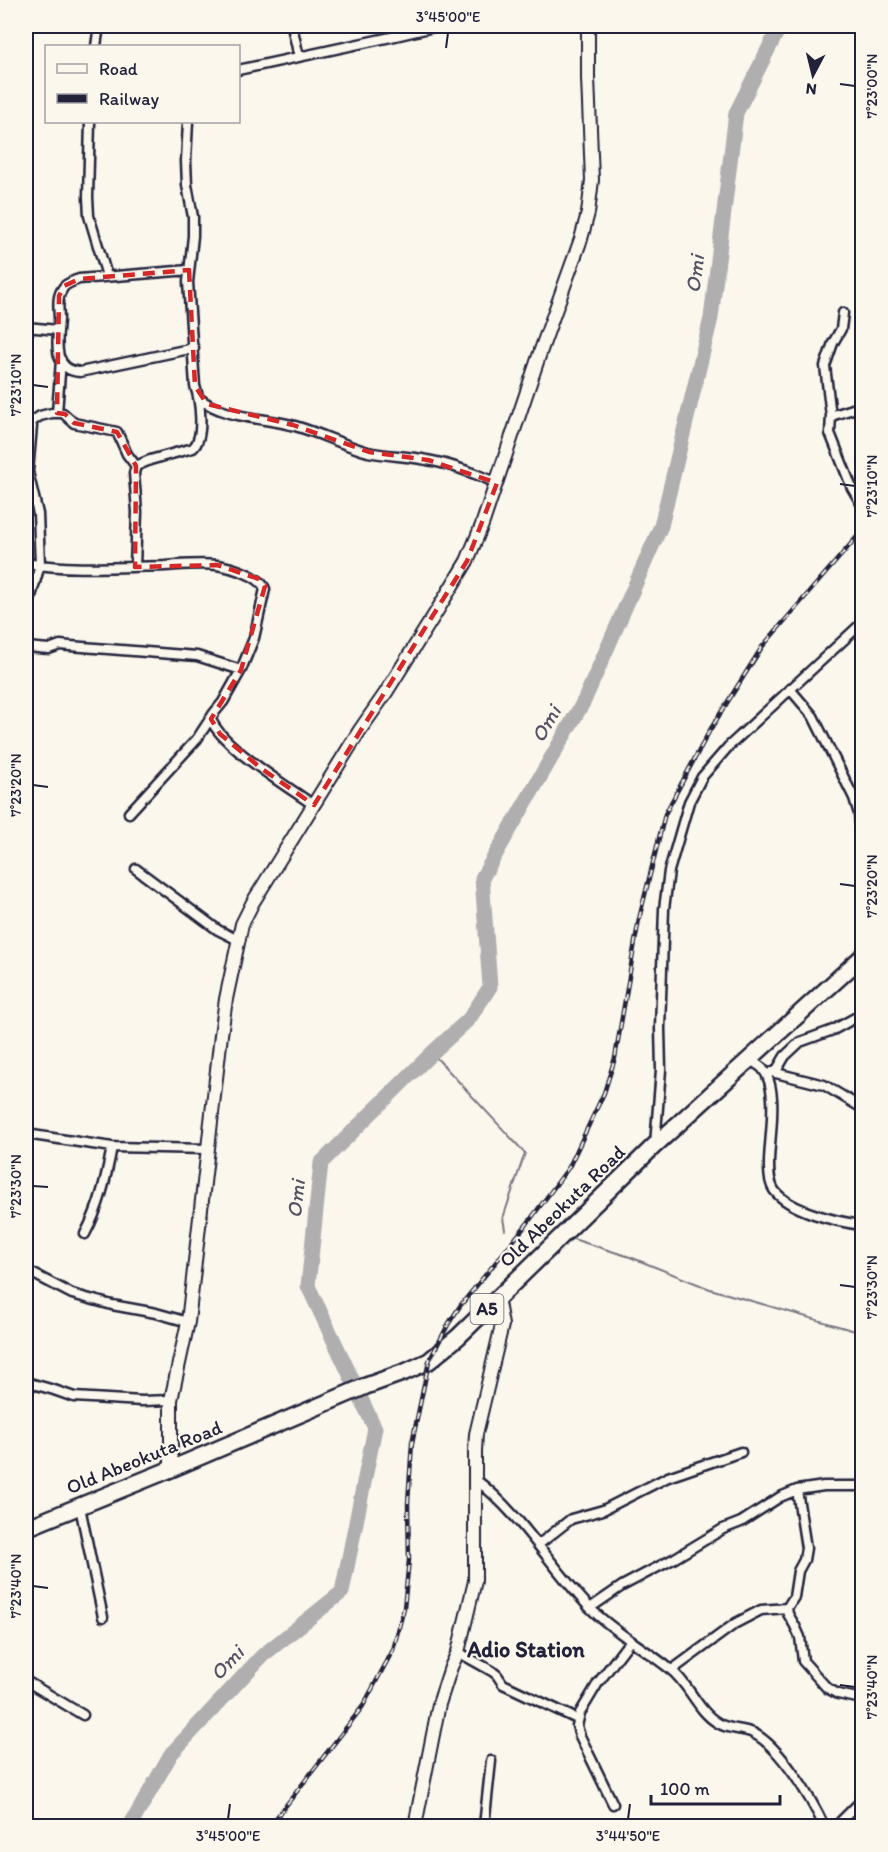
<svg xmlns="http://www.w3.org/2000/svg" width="888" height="1852" viewBox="0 0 888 1852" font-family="Itim,sans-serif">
<rect width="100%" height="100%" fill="#fbf7ec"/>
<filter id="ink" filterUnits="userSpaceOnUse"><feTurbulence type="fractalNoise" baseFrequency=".0167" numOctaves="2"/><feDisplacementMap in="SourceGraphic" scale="12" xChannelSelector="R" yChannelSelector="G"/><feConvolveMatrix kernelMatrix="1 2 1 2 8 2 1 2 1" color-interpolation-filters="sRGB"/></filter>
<g filter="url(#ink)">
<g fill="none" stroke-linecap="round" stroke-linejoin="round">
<path stroke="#787681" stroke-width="2" d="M432,1053L525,1153L503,1218L505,1230
M573,1239L630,1257L710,1289L862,1333"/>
<path stroke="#b1aeb0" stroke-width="15" d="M353,1381L308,1286L321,1163L432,1053L469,1019L490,987L482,878L584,701L661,526L711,318L736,113L780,26
M130,1826L171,1754L262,1656L342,1592L375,1428L360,1397"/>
<defs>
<path id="street" d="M292,26L299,57
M96,46L99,26
M238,70L391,37L438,26
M90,122L88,197L89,216L107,276
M189,270L79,279C74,281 66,283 63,288C56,297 59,309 59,320C57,341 52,370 80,372L194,348
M843,313L841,329L833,343L825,366L831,416L830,433L852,488L862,505
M26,327L58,330
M199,398C224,419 264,417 295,426C320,433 343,445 368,452C387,456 408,456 427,460C451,464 474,473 497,483
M57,413L61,360
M831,416L862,406
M26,418L29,419L32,426L28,472L38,514L40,565L26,614
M30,423L40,416L52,413H63L74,423L117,432L127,454L136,466
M26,563C71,571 119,567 165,566C182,565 200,563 217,565C230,567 260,575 265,589L254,638L241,670L223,702L214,713L197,739L129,813
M135,567L137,512L134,473L136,466L150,460L193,448C205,437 200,400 195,386L188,282L193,236V217L187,185L186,161L188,122
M26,647L49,649L60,645L70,646L197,656L241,670
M790,689L813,716L854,798L859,814L861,834
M211,719C219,744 290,789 314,805
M136,869L218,930L238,940
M751,1060C754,1063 759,1065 762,1068C780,1088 769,1138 769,1163C769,1172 769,1182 774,1190C789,1211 838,1222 862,1225
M772,1072L824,1085L862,1108
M775,1073L785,1056L800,1042L833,1030L862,1014
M26,1134L112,1147L208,1149
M655,1144L661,1070L660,1028L664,909L669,871L689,802L702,777L728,747L862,623
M85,1234C100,1206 106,1178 112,1147
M26,1270L72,1294L112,1305L156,1313L188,1322
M26,1382L54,1390L74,1397L142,1401L171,1400
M475,1479C521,1514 550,1566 590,1608C614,1632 644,1648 670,1669C689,1683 697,1711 718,1723C728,1730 742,1728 753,1733C780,1746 812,1800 824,1826
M797,1490L806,1548L804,1560L798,1571L794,1597L787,1608L788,1614L795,1626L800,1637L803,1661L827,1688L838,1694L862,1699
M80,1507L103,1617
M538,1545L571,1519L603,1510L668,1477L741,1452
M590,1608L622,1586L675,1558L723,1529L741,1522L780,1497L797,1490L824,1486H862
M458,1652L492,1671L497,1675L503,1684L577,1719
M672,1670L736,1623L761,1610L787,1608
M26,1681L83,1715
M613,1804L580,1736L577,1726L580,1713L598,1683L630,1641
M484,1826L491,1761
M836,1826L862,1800"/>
<path id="secondary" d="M171,1469V1400L188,1322L221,1035L226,999L242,924L253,902L360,730L385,694L435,614L467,561L482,525L541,350L581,239L588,213L592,180L588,78V26
M415,1826L439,1704L451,1667L458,1652L475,1581V1451L476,1434L502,1325L497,1297"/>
<path id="highway" d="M26,1528L171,1469L366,1386L405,1372L429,1361L458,1337L654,1146L862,957"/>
</defs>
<use href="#street" stroke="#22223b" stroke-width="13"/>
<use href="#secondary" stroke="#22223b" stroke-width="16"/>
<use href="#highway" stroke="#22223b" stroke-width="20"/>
<use href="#street" stroke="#fbf7ec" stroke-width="8"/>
<use href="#secondary" stroke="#fbf7ec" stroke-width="12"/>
<use href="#highway" stroke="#fbf7ec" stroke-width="15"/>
<defs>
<path id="rail" d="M270,1826L363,1706L393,1650L404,1608L409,1560L408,1503L412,1443L429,1361L449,1323L460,1306L527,1224L569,1167L604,1093L615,1058L639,919L665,814L710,730L762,647L862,531"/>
</defs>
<use href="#rail" stroke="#22223b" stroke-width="4.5"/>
<use href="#rail" stroke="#fbf7ec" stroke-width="2" stroke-dasharray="7" stroke-linecap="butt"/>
</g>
</g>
<path fill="none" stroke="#d62828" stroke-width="4.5" stroke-dasharray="12 8" stroke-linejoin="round" d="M189,270L195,386L207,404L293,425L369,452L428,460L497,483L467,561L314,805L262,769L220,734L211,719L241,670L265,586L259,579L217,565L135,567L136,466L117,432L74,423L65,414L57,413L59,296L64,286L79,279Z"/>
<path fill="none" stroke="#22223b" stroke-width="2" d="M446,48L448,33M840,84L855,86M33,385L48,387M840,484L855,486M33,785L48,787M840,884L855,886M33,1186L48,1187M840,1285L855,1287M33,1586L48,1588M840,1685L855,1687M228,1819L230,1804M628,1819L630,1804"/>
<g text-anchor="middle" stroke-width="4.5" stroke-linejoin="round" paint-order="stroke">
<rect fill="#fbf7ec" stroke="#636270" stroke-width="1.5" x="470.5" y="1294" width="33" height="30" rx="4.5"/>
<g font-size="18" font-weight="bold" fill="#22223b">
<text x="487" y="1315">A5</text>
</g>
<g font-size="20" fill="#22223b" stroke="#fbf7ec">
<text transform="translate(562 1206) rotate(-44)" y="7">Old Abeokuta Road</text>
<text transform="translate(144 1457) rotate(-22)" y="7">Old Abeokuta Road</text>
</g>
<g font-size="21" font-style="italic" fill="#545364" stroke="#fbf7ec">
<text transform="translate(695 274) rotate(-83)" y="7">Omi</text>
<text transform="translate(546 724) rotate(-60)" y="7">Omi</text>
<text transform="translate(296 1199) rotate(-84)" y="7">Omi</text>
<text transform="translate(227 1663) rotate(-47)" y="7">Omi</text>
</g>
<g font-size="22" font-weight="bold" fill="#22223b" stroke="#fbf7ec">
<text x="526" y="1657">Adio Station</text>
</g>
</g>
<rect width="888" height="1852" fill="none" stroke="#fbf7ec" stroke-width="66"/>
<rect x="45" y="45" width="195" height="78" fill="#fbf7ec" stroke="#a4a2a5" stroke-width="1.5"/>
<rect x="57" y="64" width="30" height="9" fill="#fbf7ec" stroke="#a4a2a5" stroke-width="1.5"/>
<text x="99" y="75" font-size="18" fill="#22223b">Road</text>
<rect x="57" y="94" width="30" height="9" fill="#22223b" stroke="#a4a2a5" stroke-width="1.5"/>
<text x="99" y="105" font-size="18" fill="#22223b">Railway</text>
<g transform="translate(813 75) rotate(187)" stroke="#fbf7ec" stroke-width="4.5" paint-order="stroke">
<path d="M0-4.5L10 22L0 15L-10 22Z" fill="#22223b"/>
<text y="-9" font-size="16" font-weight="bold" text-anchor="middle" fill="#22223b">N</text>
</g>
<path d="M651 1795v9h129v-9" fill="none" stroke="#22223b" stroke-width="3"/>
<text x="660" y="1795" font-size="18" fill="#22223b" stroke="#fbf7ec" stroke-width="4.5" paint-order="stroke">100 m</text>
<rect x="33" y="33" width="822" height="1786" fill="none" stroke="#22223b" stroke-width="2"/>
<g font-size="15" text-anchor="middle" fill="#22223b">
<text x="448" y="22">3°45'00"E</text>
<text transform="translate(872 86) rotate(-90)" y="5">7°23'00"N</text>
<text transform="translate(16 385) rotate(-90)" y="5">7°23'10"N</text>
<text transform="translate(872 486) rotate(-90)" y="5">7°23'10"N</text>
<text transform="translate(16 785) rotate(-90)" y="5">7°23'20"N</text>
<text transform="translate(872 886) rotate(-90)" y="5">7°23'20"N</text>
<text transform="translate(16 1186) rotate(-90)" y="5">7°23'30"N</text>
<text transform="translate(872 1287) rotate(-90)" y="5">7°23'30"N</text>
<text transform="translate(16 1586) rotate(-90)" y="5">7°23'40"N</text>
<text transform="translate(872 1687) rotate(-90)" y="5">7°23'40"N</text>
<text x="228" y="1841">3°45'00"E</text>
<text x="628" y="1841">3°44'50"E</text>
</g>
</svg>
